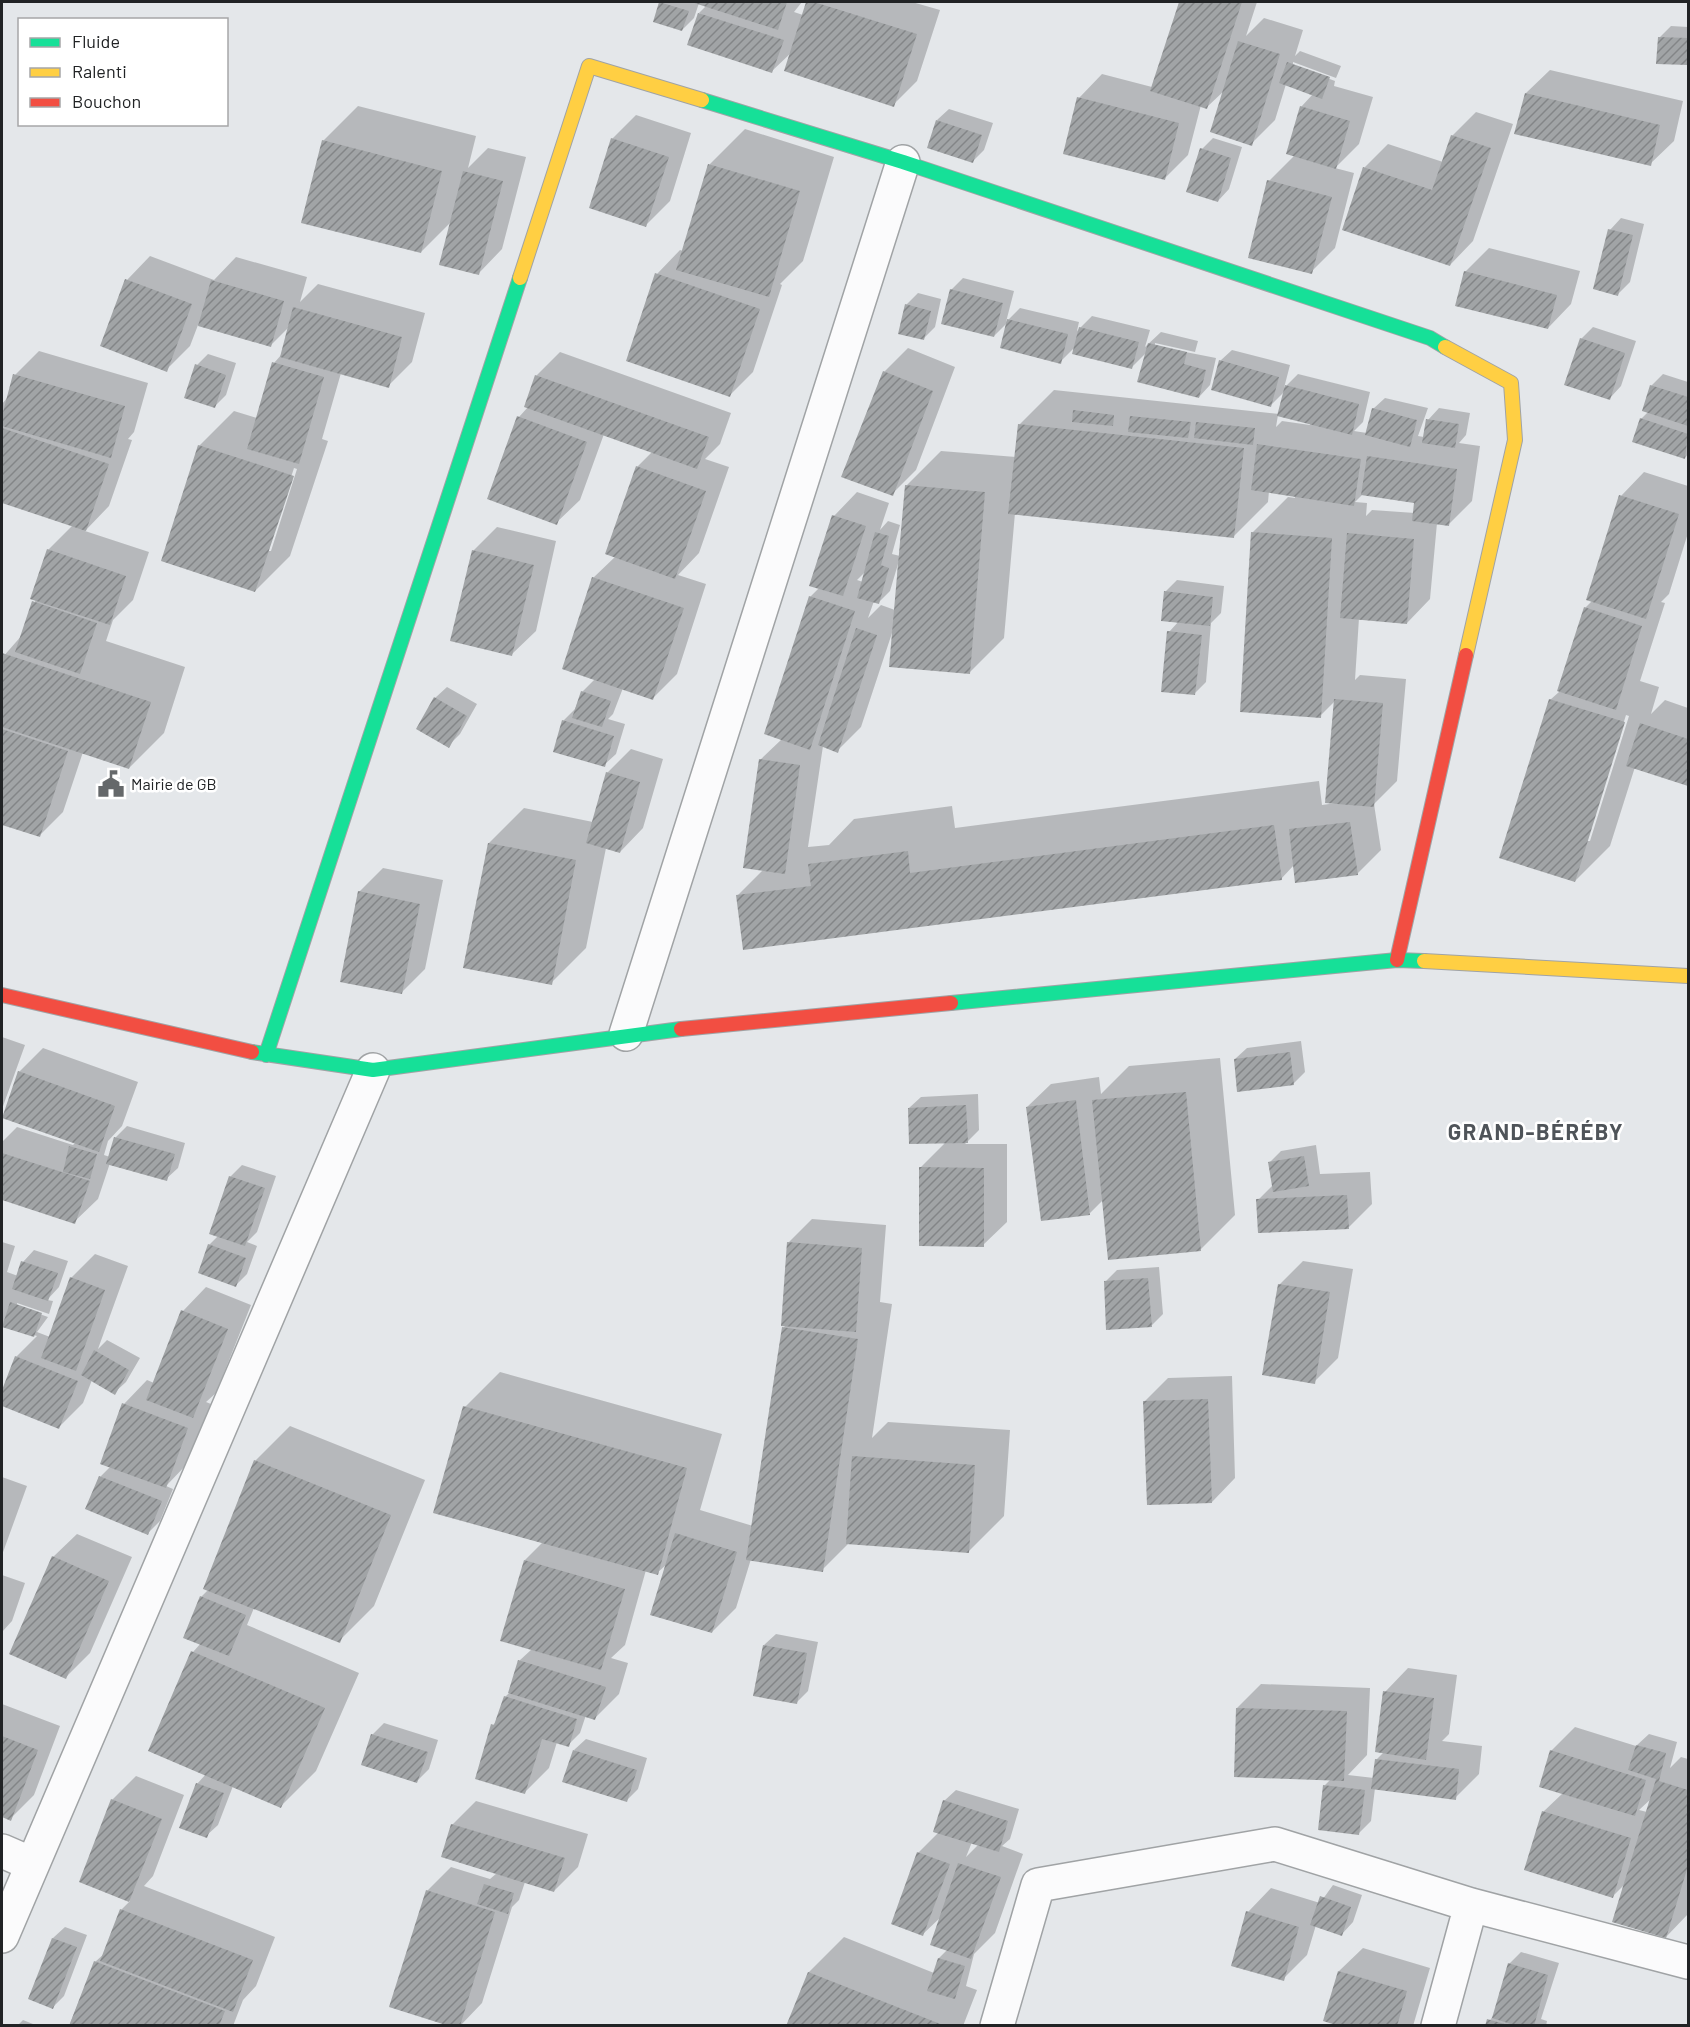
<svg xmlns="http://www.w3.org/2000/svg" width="1690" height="2027" viewBox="0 0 1690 2027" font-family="Barlow,sans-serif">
<defs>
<pattern id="building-hatch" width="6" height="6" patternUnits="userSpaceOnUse" patternTransform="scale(1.5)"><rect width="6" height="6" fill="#a1a4a6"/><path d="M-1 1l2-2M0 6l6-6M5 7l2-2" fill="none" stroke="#838587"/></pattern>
</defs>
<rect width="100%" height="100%" fill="#e4e7ea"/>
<path fill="#0003" fill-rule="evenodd" d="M662,2H802L794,12L803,15L808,2H912L940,10L917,81L893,105L792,52L772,71L699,13L707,5L699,3L694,18L682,30L655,21Z
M1180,2H1257L1246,36L1264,18L1303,30L1295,56L1300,51L1341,66L1336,78L1293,62V65L1335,81L1334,86L1373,97L1359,144L1335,168L1354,173L1335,248L1311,272L1269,181L1295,155L1301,107L1313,94L1286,84L1275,120L1251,144L1225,90L1207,107L1201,105L1188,155L1164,179L1079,98L1102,74L1152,87Z
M1671,26L1688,27V64L1658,63L1659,38Z
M1550,70L1683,101L1674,141L1650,164L1526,93Z
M358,106L476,136L468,168L488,148L526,157L502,249L479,273L452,221L421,252L323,141Z
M949,109L993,123L984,150L972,162L937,120Z
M1476,112L1513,124L1473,241L1450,265L1364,168L1388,144L1443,162L1452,136Z
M636,115L691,133L670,201L646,225L612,139Z
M745,129L834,157L803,261L780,284L782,285L753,372L730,395L657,274L680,250L683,251L710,164Z
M1213,138L1242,147L1229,189L1218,201L1202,149Z
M1621,218L1644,224L1630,282L1618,294L1610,230Z
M1489,248L1580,271L1571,304L1548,328L1465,272Z
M150,256L214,280L236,257L307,277L300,302L318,284L425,313L412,362L388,386L341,373L322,439L328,441L290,556L255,591L199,446L234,411L257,418L274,363L282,354L289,327L270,346L198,325L190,346L166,370L127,280ZM294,468L297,469L271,551H267Z
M963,278L1014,291L1006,322L1020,308L1079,322L1077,331L1092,316L1150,330L1145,347L1161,332L1198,341L1195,352L1155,343V346L1216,358L1210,385L1199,397L1147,352L1131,368L1075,347L1060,362L1008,322L994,336L951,290Z
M918,293L941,299L935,327L923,339L906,305Z
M1593,327L1636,341L1621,386L1610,398L1581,339Z
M908,348L955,367L916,470L892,494L884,372Z
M1232,350L1290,365L1284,388L1298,374L1370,392L1363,422L1354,431L1367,433L1373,409L1385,398L1428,408L1418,436L1424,437L1428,420L1439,408L1470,413L1466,435L1459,443L1480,446L1472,501L1448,525L1437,523L1430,599L1407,623L1359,618L1355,680L1360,675L1406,679L1397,781L1374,804L1381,850L1357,874L1294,865L1281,879L737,896L764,869L760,760L782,739L810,597L819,588L834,516L857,492L889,503L880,530L888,521L900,525L892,554L900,556L906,486L941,451L1016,457L1019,425L1054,390L1279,414L1285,391L1271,405L1220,361ZM1278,415L1310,423V425L1282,421L1276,427ZM1269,491L1295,495V498L1288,497L1253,532L1320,716L1336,700V803L1322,805L1319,781L955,828L952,806L854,819L829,845L808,847L823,746L837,751L861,727L892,633L969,673L1004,638L1015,513L1233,537L1268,502ZM1363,494L1416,502L1415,513L1372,510L1366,516L1367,503L1355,502ZM898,564L895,610L881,605L868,618L874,601L878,603L890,591ZM866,571L863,582L857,580Z
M39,351L148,383L134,432L128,439L132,440L109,506L85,531L149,552L133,600L113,620L106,641L185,667L164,733L129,768L83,752L63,812L39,836L2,823V658L23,634L36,599L48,550L73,525L2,502V404L7,398L15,375Z
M560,352L731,413L720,444L705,459L729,467L699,553L678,575L706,584L677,674L653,698L623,688L613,714L608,719L625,724L616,754L604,765L563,721L575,709L582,692L595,679L593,578L616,556L637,467L652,452L604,434L580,500L556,523L519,417L528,407L536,376Z
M208,354L236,363L226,395L215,406L197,365Z
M1663,374L1688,382V454L1685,458L1641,419L1648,412L1651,386Z
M1644,472L1688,486V533L1669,594L1661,602L1665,603L1640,681L1659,687L1651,714L1665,700L1688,708V784L1635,767L1610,846L1575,881L1550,700L1559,692L1585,608L1593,600L1621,496ZM1626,715L1629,716L1590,841H1587Z
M497,527L556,541L536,631L512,654L473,551Z
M1177,580L1224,586L1221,613L1211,623L1206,682L1195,693L1169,632L1179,621L1165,592Z
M447,687L477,704L460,734L448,746L435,698Z
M631,749L663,759L643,828L620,852L606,848L586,948L551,983L489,843L524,808L593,822L607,773Z
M383,868L443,880L425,969L402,992L359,892Z
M2,1037L25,1045L2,1109Z
M1301,1041L1305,1072L1293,1084L1235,1059L1247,1048Z
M43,1048L138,1082L122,1126L108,1141L104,1155L110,1157L115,1138L127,1126L185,1143L178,1168L166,1179L110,1163L98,1199L74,1222L2,1198V1142L17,1127L73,1145L76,1142L19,1072Z
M1220,1058L1235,1215L1200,1250L1104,1199L1090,1213L1027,1107L1051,1084L1099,1077L1101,1094L1129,1066Z
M978,1094L979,1130L965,1144H1007V1222L983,1245L920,1168L946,1142L909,1108L921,1097Z
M1316,1145L1320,1174L1370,1172L1372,1204L1348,1228L1258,1200L1274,1184L1269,1163L1281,1151Z
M242,1165L276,1176L257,1232L247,1242L257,1246L247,1274L236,1285L209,1245L219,1235L230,1177Z
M812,1219L886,1225L880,1302L892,1304L872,1438L888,1422L1010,1430L1004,1516L969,1551L850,1542L822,1570L751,1559L736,1608L712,1632L667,1564L657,1573L646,1570L625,1645L611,1658L628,1663L619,1694L595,1718L586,1715L580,1733L568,1745L557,1742L549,1768L525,1792L493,1725L498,1720L505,1697L511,1691L519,1661L532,1649L525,1560L543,1542L465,1407L500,1372L722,1434L700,1510L753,1526L783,1328L786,1325L788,1243Z
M2,1242L15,1246L7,1272L18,1276L23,1262L34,1250L68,1261L59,1287L47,1300L53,1301L49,1314L17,1303V1306L48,1317L37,1332L50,1337L71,1278L95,1254L128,1266L98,1349L107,1340L140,1358L126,1382L114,1393L92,1380L83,1403L59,1427L2,1405V1394L16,1357L37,1336L4,1326L6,1320L2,1325Z
M1303,1261L1353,1269L1338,1358L1314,1382L1279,1285Z
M1159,1267L1163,1314L1151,1326L1105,1282L1117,1270Z
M206,1287L251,1305L216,1393L206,1402L211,1404L189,1462L166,1486L173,1489L160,1521L148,1533L100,1477L111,1466L124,1404L147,1380L154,1383L183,1311Z
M1232,1376L1235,1478L1212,1502L1145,1401L1168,1378Z
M290,1426L425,1480L374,1606L339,1641L254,1608L247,1625L359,1673L316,1771L281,1806L233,1786L218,1825L206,1836L197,1784L206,1774L193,1652L201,1643V1597L208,1590L255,1461Z
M2,1477L27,1486L2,1555Z
M77,1534L132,1557L90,1653L66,1677L53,1557Z
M2,1575L25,1583L12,1621L2,1632Z
M776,1634L818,1642L808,1691L797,1702L764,1645Z
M1408,1668L1457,1675L1449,1734L1442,1741L1482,1746L1479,1774L1455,1798L1375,1788L1371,1821L1359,1833L1325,1785L1331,1779L1237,1708L1261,1684L1370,1688L1367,1755L1348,1775L1374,1778L1376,1760L1384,1752L1385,1692Z
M2,1704L60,1726L34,1795L10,1819L2,1816Z
M384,1723L438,1740L429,1769L417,1781L372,1735Z
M1575,1727L1636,1746L1649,1734L1677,1742L1670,1768L1681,1757L1688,1759V1914L1666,1937L1626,1883L1613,1896L1543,1812L1563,1793L1551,1751ZM1652,1798L1647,1812L1639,1810Z
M586,1739L647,1758L638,1789L626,1801L574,1750Z
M136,1776L184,1795L153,1876L144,1886L275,1937L256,1986L243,2000L233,2026H69L95,1962L105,1953L121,1910L130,1901L81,1881L112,1800Z
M956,1790L1019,1809L1010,1839L1002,1846L1023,1854L995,1933L974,1954L966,1986L977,1990L963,2026H788L809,1972L844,1937L934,1973L939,1958L948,1949L942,1916L923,1934L918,1853L939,1832L944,1801ZM972,1842L979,1844L966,1857Z
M476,1801L588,1834L578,1867L554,1891L525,1882L519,1900L512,1907L482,2003L460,2026L427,1891L451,1867L490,1879L497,1873L452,1825Z
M1333,1885L1362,1895L1353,1922L1342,1934L1316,1925L1307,1955L1283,1979L1248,1912L1271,1888L1320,1903Z
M65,1927L87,1935L64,1996L53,2007L30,1999L53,1938Z
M1363,1948L1430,1968L1413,2026H1342L1339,1971Z
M1521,1952L1559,1963L1541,2019L1547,2021L1546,2026H1486L1495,2013L1509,1964Z
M23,2020L38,2026H17Z"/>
<path fill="url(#building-hatch)" d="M659,2L689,11L682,31L653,22Z
M691,2H787L778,30Z
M806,2H814L917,34L894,107L784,71Z
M1179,2H1242L1207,109L1150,91Z
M698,13L784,40L772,73L687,45Z
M1658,37L1688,38V65L1656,64Z
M1238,41L1280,54L1252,146L1210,132Z
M1287,62L1330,77L1322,99L1279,83Z
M1525,93L1660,125L1651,166L1514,134Z
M1077,97L1179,123L1165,180L1063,154Z
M1300,106L1350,121L1336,169L1286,154Z
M936,120L982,135L973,163L927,148Z
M1451,135L1491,148L1450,266L1342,230L1363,167L1432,190Z
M611,138L669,157L646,227L589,208Z
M322,140L442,171L421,253L301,223Z
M1200,148L1231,158L1218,202L1186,192Z
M708,164L800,191L769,297L676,270Z
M463,171L503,181L479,275L439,265Z
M1267,180L1332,197L1312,274L1248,258Z
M1608,229L1633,235L1618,296L1593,289Z
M1464,271L1557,295L1548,329L1455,306Z
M655,273L760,309L730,397L626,361Z
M125,279L192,304L167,372L100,346Z
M211,280L284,301L271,347L198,326Z
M950,289L1003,303L994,337L941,324Z
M905,304L931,311L924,340L898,334Z
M293,307L402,337L389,388L280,357Z
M1007,319L1068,334L1061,364L1000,348Z
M1079,327L1139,342L1132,369L1072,354Z
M1580,338L1625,353L1610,400L1564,385Z
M1148,343L1187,352L1184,364L1206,370L1199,398L1137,382Z
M1219,360L1279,377L1271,407L1211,390Z
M272,362L324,377L299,464L247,449Z
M195,364L226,375L215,408L184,398Z
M883,371L933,391L893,496L841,477Z
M13,374L125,406L111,458L2,426V416Z
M535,375L709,437L697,469L524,407Z
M1285,385L1359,404L1352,435L1277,416Z
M1650,385L1688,397V426L1642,411Z
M1372,408L1417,420L1410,447L1365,435Z
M1073,410L1114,415L1113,426L1072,422Z
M517,416L587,442L557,525L487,499Z
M1130,416L1191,422L1188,438L1128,432Z
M1640,418L1688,434L1685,459L1632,442Z
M1426,419L1459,424L1455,448L1422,443Z
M1196,422L1255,428L1253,445L1194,438Z
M1018,424L1244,448L1234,538L1008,514Z
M2,428L109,464L86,531L2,503Z
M1257,444L1361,459L1354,506L1251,490Z
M198,445L294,476L255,592L161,561Z
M1367,456L1457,469L1449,526L1412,521L1414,503L1361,495Z
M636,466L706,491L675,579L605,554Z
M905,485L985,492L970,674L889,667Z
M1619,495L1679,514L1646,619L1586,600Z
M832,515L866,526L843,596L809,586Z
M875,532L889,536L881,565L889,568L879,604L857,598Z
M1251,532L1332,538L1321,718L1240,712Z
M1347,533L1414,539L1407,624L1340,618Z
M47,549L126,576L110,625L30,599Z
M472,550L534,565L512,656L450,641Z
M592,577L684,608L653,700L562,669Z
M1164,591L1213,597L1210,626L1161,621Z
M809,596L855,611L810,750L764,734Z
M32,601L97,623L80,674L15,652Z
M1584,607L1642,626L1616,710L1557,691Z
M856,628L877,635L838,753L818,745Z
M1167,631L1202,635L1195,695L1161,692Z
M2,653L151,702L129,769L2,727Z
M581,691L611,701L602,727L572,718Z
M434,697L467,716L449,748L416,729Z
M1334,699L1383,703L1374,807L1325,803Z
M1549,699L1625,722L1575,882L1499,858Z
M562,720L614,736L605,767L553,752Z
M1640,723L1688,739V786L1626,766Z
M2,729L68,751L40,837L2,825Z
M759,759L800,765L785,874L743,868Z
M606,772L640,782L620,853L586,843Z
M1350,822L1358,875L1295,883L1289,829Z
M1274,825L1282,880L743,950L736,895L811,886L808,864L908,851L910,873Z
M488,843L576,860L552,985L463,968Z
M358,891L420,904L402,994L340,982Z
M1290,1052L1294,1085L1237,1092L1234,1059Z
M18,1071L115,1106L99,1152L2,1118Z
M1186,1092L1201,1251L1108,1260L1092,1100Z
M1076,1100L1090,1215L1041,1221L1026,1107Z
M966,1105L968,1143L909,1144L908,1108Z
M114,1137L175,1154L167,1181L106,1164Z
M69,1146L97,1154L90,1179L63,1172Z
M2,1153L90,1181L75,1224L2,1200Z
M1304,1156L1309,1186L1273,1192L1268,1162Z
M919,1167L984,1168V1247L919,1246Z
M229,1176L265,1188L245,1246L209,1234Z
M1347,1195L1349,1229L1258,1233L1256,1199Z
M787,1242L862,1248L856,1332L781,1326Z
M208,1244L246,1258L236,1287L198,1273Z
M21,1261L58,1273L48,1301L12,1289Z
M70,1277L105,1290L76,1371L41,1358Z
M1148,1278L1152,1327L1106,1330L1104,1281Z
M1278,1284L1330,1292L1315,1384L1262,1375Z
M10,1302L42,1313L34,1337L2,1327Z
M181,1310L228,1329L193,1418L146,1400Z
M782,1327L858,1339L823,1572L746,1560Z
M94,1350L129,1370L115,1395L81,1375Z
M15,1356L78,1381L59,1429L2,1406V1390Z
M1208,1399L1212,1503L1147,1505L1143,1401Z
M122,1403L188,1428L166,1488L100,1464Z
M463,1406L687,1468L658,1575L433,1513Z
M852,1456L975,1465L969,1553L846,1544Z
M254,1460L391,1515L340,1643L203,1589Z
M99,1476L162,1501L148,1535L85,1509Z
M675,1533L737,1552L712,1633L650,1615Z
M52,1556L109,1581L66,1679L9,1654Z
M524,1560L625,1589L601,1670L500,1641Z
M200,1596L246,1615L229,1656L183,1638Z
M763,1645L807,1653L797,1704L753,1696Z
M191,1651L325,1708L281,1808L148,1751Z
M518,1660L606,1687L595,1720L508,1693Z
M1383,1691L1434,1698L1426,1760L1375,1752Z
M504,1696L577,1719L569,1747L542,1739L525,1794L475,1779L491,1724L494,1725Z
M1236,1708L1347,1711L1344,1781L1234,1777Z
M371,1734L428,1752L417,1783L361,1765Z
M2,1736L38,1750L11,1821L2,1817Z
M1636,1745L1666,1753L1659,1781L1688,1790V1866L1666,1938L1612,1922L1656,1779L1628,1770Z
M573,1750L637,1770L627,1802L562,1782Z
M1550,1750L1646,1780L1635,1816L1539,1787Z
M1375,1759L1459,1769L1456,1800L1371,1789Z
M196,1783L224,1793L207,1838L179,1828Z
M1323,1785L1365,1790L1359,1835L1318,1830Z
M111,1799L162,1819L129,1902L79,1882Z
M943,1800L1008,1821L999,1852L933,1832Z
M1542,1811L1631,1838L1613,1898L1524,1870Z
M451,1824L565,1858L554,1892L441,1857Z
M917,1852L950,1864L923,1936L891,1924Z
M958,1863L1001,1877L971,1959L930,1945Z
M484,1884L514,1893L508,1914L477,1904Z
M426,1890L495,1912L460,2026H449L389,2007Z
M1320,1896L1351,1907L1342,1936L1310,1925Z
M120,1909L253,1960L233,2012L100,1961Z
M1246,1911L1299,1927L1284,1981L1231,1966Z
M52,1938L77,1947L53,2009L28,1999Z
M938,1958L965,1966L955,1999L927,1991Z
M94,1961L225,2011L219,2026H69Z
M1508,1963L1548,1975L1534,2026H1517L1492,2018Z
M1338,1971L1407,1991L1397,2026H1339L1323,2021Z
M808,1972L943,2025V2026H786Z
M1487,2019L1508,2025L1507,2026H1485Z"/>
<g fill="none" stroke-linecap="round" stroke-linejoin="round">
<defs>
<path id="street" d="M626,1034L903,162
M2,1851L32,1864
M2,1936L373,1070
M997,2026L1038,1885L1275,1844L1471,1905L1688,1962
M1438,2026L1471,1905"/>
<path id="fast" d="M702,100L903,162L1430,338L1445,347
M951,1003L1397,960L1424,961
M252,1052L373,1070L681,1029
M266,1055L520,278"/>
<path id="slow" d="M520,278L589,66L702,100
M1445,347L1511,383L1515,440L1466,655
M1424,961L1688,976"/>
<path id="jam" d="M1397,960L1466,655
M2,995L252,1052
M681,1029L951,1003"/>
</defs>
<use href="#street" stroke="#a0a3a5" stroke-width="36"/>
<use href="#fast" stroke="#a0a3a5" stroke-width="16"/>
<use href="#slow" stroke="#a0a3a5" stroke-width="16"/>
<use href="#jam" stroke="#a0a3a5" stroke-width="16"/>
<use href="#street" stroke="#fbfbfc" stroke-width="33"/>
<use href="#fast" stroke="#16e098" stroke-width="14"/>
<use href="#slow" stroke="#ffcf43" stroke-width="14"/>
<use href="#jam" stroke="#f24e42" stroke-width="14"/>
</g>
<defs>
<symbol id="civic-bare" viewBox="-9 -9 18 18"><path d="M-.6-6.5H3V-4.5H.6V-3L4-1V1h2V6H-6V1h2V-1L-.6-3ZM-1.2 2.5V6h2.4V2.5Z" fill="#65686a" stroke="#fff" stroke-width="2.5" paint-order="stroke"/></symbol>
</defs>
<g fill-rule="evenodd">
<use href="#civic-bare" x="92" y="765" width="38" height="38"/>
</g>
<g text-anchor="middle" stroke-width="5" stroke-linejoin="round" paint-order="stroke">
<g font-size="16" fill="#212325" stroke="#fff" text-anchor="start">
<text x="131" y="790">Mairie de GB</text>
</g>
<g font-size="22" font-weight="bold" letter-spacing="1.5" fill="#4f5459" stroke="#fff">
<text x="1536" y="1140">GRAND-BÉRÉBY</text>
</g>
</g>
<rect width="1690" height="2027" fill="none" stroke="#212325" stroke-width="6"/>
<rect x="18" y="18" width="210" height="108" fill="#ffffff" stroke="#a6a7a8" stroke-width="1.5"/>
<rect x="30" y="38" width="30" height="9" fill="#16e098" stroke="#a6a7a8" stroke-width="1.5"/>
<text x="72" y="48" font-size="18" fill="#212325">Fluide</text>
<rect x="30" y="68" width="30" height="9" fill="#ffcf43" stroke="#a6a7a8" stroke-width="1.5"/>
<text x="72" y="78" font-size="18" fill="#212325">Ralenti</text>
<rect x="30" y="98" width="30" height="9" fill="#f24e42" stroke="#a6a7a8" stroke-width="1.5"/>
<text x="72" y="108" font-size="18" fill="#212325">Bouchon</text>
</svg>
